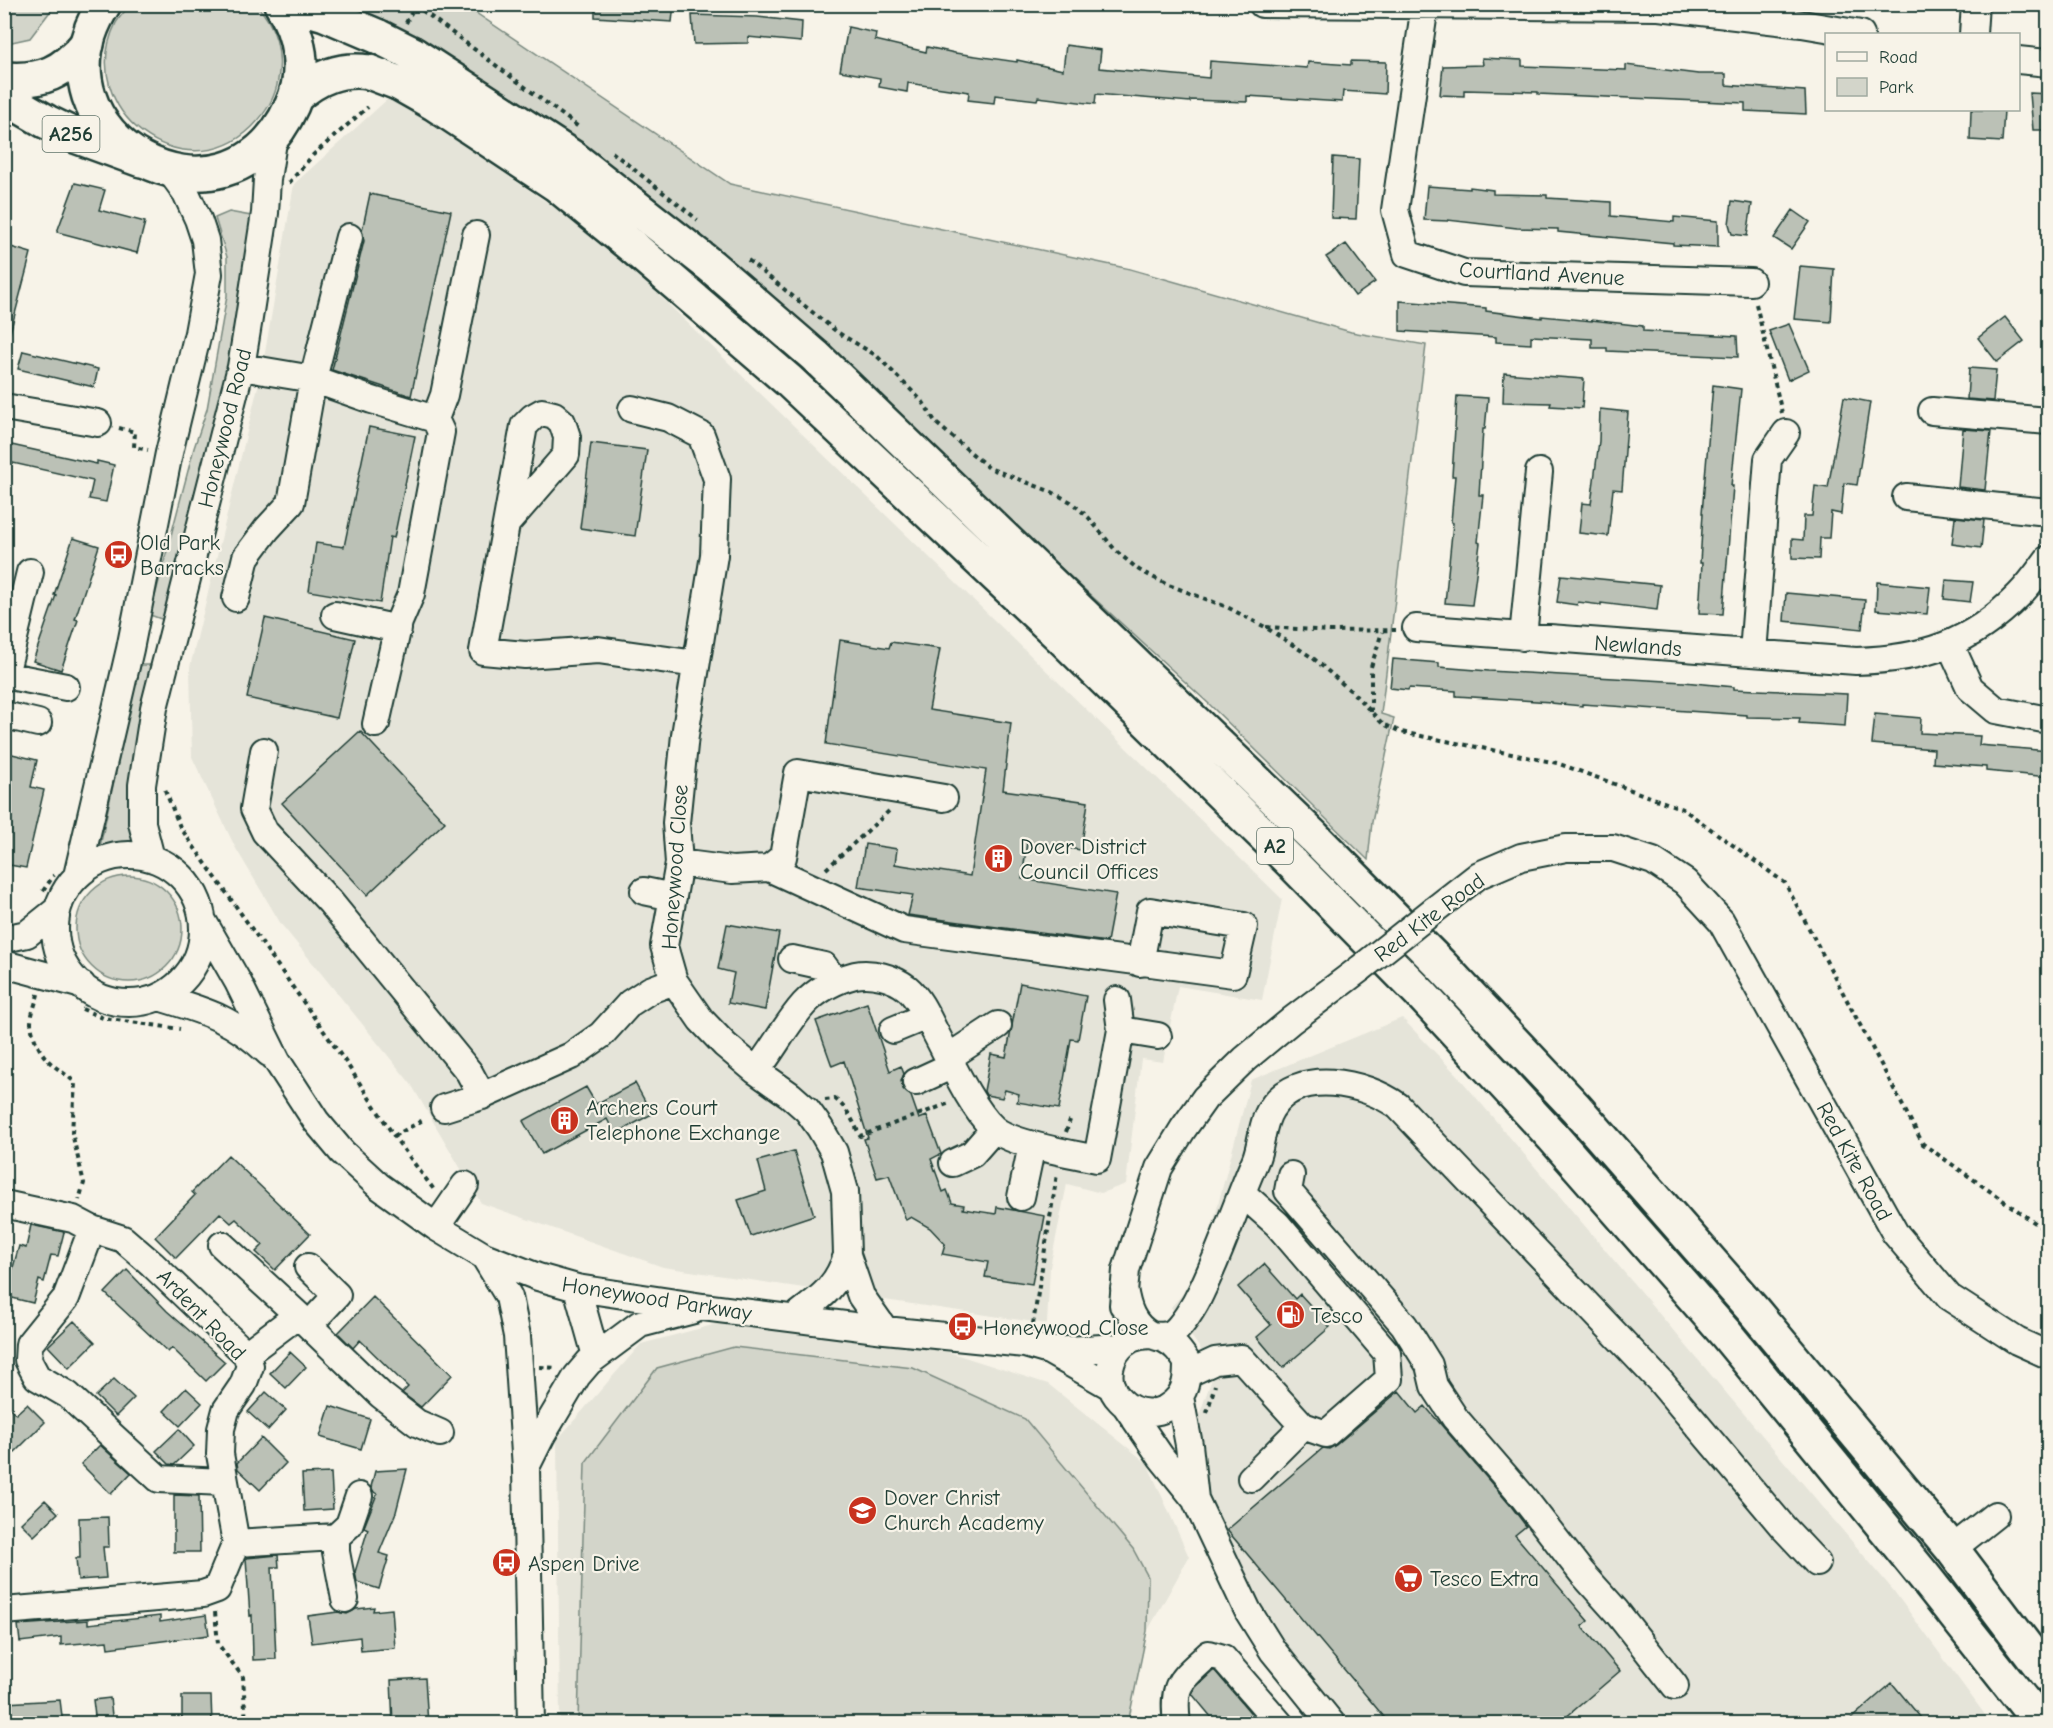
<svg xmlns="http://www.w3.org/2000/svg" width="2053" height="1728" viewBox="0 0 2053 1728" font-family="'Comic Neue',sans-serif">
<rect width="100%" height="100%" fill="#f7f3e8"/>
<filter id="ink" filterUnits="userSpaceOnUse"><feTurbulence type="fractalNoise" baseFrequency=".0167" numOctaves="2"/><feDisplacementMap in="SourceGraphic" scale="12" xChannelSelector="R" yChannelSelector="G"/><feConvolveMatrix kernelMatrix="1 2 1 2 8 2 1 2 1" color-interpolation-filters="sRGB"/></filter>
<g filter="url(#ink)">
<path fill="#e5e4d9" d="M391,96L601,239L1282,899L1262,1000L1178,986L1163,1062L1141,1059L1126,1184L1101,1193L1067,1184L1050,1267L1047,1324L663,1267L481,1203L411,1084L281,924L235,847L192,757L190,667L262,370L294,184Z
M1402,1018L1457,1075L1893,1590L1991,1723H1332L1226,1564L1194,1430L1215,1370L1171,1307L1199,1276L1251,1080Z
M724,1322L930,1346L1048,1384L1147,1463L1189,1557L1147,1632L1128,1723H560L557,1440L641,1344Z"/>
<path fill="#d3d5ca" stroke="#79897f" stroke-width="1.5" d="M55,5L30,38L12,42L5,39V5Z
M130,5H256C276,25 283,53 278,80C275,99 265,114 252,127C184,193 73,110 116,23C120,16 126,10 130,5Z
M351,5H464L730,184L1130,269L1351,332L1426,345L1381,714L1394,718L1372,822L1368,860L1208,703L707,243L643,189L420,41Z
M229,212L251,216L252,225L235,336L164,620L150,615L194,448L207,409L227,296V257L215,218Z
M141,665H154L140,851H121L98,856L134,687Z
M76 929a53 53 0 1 1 106 0a53 53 0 1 1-106 0Z
M734,1347L913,1368L1025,1419L1133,1549L1148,1577L1147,1631L1128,1723H578L585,1463L657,1368Z"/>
<path fill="#bbc1b6" stroke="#1f3d34" stroke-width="1.5" d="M595,4H674L672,22L595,17Z
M692,15L757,17L802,22L801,42L748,37V43L694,44Z
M848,27L876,33L875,40L926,52L927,47L955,53L1017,62V60L1063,70L1066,45L1101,50L1099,68L1209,78L1210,61L1307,68L1308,62L1351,65V61L1386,62L1385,94L1343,91L1342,102L1247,96V102L1190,100V102L1096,94L1095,104L1038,97L1037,100L995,95L994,103L968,100L969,92L908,83L907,92L879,87L880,78L840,71Z
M1482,58L1522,60V66L1626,70V65L1698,74H1726V85L1805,91L1806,114L1745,111V103L1538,94V92L1464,90V96L1440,95L1443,66L1483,65Z
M2030,93L2049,94V130H2033Z
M1971,110H2004L2002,142L1970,140Z
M1333,157L1359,159L1356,219L1331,218Z
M75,183L105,190L99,210L145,222L137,253L57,232Z
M1427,186L1470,189V187L1493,190V194L1547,195V198L1611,202V216L1674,222V217L1718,221V247L1673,245V243L1558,232V229L1517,228L1448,220V221L1424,220Z
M370,194L451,211L411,396L332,370L364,241L362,231Z
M1732,201L1752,204L1747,236L1732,234L1729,224Z
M1793,210L1810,222L1791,249L1774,238Z
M1346,244L1375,282L1355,296L1326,257Z
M11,247L31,253L10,333L4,332V271Z
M1800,266L1834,269L1831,322L1794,319Z
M1400,301L1486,308V311L1542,318V316L1592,321V320L1643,326V331L1737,336L1738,357L1607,351V348H1592V339L1531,336V344L1496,342V337L1400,331Z
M2005,317L2024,341L1997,362L1978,338Z
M1789,324L1809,370L1788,380L1769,331Z
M23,351L98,369L94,387L18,369Z
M1969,368L1996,370L1993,401L1967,399Z
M1504,373L1584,379L1582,408L1550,406L1551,403L1503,402Z
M1713,385L1741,389L1731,486H1733L1723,614L1699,613L1702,563H1700L1703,513H1702Z
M1457,396L1488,398L1485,429H1483L1479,495H1483L1478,542L1480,543L1472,605L1445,603L1453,523L1451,522L1455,476H1452Z
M1844,397L1870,402L1857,485L1844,483L1841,514L1831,512L1829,538H1820L1819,559L1792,558V539L1803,540L1804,516H1812L1815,486L1828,488Z
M1600,409L1628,412L1622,490L1613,489L1608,536L1579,533L1582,503L1591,504L1599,441Z
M369,427L415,436L394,538L390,537L380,603L309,591L316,543L344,547Z
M1963,429L1991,431L1985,490L1958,487Z
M591,443L647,450L635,536L580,528Z
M7,444L97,464V461L114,465L106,502L89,499L93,481L4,461Z
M1955,517L1984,520L1981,548L1952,544Z
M73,538L99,546L75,619L78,620L61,670L33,661L56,595H54Z
M1561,575L1660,585L1657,610L1601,603V605L1578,602L1577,605L1557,602Z
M1946,580L1973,582L1970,602L1944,599Z
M1877,582L1930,587L1927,614L1876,610Z
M1786,593L1865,600L1862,629L1784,621Z
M265,618L355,639L337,718L247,698Z
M840,640L889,648L891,642L940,649L929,710L1011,723L1003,790L1088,802L1081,850L1027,843L1022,879L1116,894L1107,942L908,915L913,895L858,887L865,844L897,849L895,864L970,876L986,770L826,744Z
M1393,659L1439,663V667L1489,671L1684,682L1734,687V689L1847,694L1845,726L1799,723L1800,718L1747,717V715L1582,704V706L1551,703V702L1456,696V691L1409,688L1408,690L1390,688Z
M1875,714L1921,718L1920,733L1980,736L1979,745L2049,751V777L1986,771V767L1933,763L1934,749L1872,744Z
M360,731L445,822L367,895L282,803Z
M4,752L37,760L31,787L44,790L26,868L4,864Z
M727,924L779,933L765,1010L728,1003L734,973L718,969Z
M1020,983L1086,996L1078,1040L1071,1039L1059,1109L1017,1102L1019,1094L1005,1090L1002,1098L986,1095L984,1091L991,1054L1006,1057Z
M867,1003L890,1071L901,1066L904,1074L901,1081L903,1089L911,1096L919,1119L927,1116L941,1154L931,1159L943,1192L947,1190L952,1203L964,1205L963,1209L996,1214L997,1207L1045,1216L1032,1284L985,1277L988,1262L942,1254L945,1244L930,1228L911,1217L906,1220L889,1175L877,1178L864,1139L868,1138L844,1061L832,1066L816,1021Z
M635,1083L652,1114L615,1134L607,1119L542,1154L523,1121L586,1087L596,1104Z
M794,1151L814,1215L751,1236L738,1200L766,1191L758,1161Z
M228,1155L310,1234L275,1270L256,1252L263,1245L236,1219L231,1223L220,1213L176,1258L155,1237L195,1195L192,1192Z
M31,1225L64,1232L58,1256L51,1255L44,1282L39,1280L33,1303L4,1296V1270L12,1271L19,1246L26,1248Z
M1264,1264L1295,1299L1300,1294L1330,1327L1283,1368L1257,1337L1271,1325L1238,1287Z
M127,1270L167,1311L225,1362L206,1381L172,1348L168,1352L105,1293Z
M373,1297L452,1375L421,1407L402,1393L408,1387L360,1340L353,1348L338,1333Z
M74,1321L95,1342L69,1368L48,1346Z
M290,1352L306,1367L286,1388L270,1373Z
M114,1379L134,1398L116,1416L96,1396Z
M186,1388L202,1403L180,1426L164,1411Z
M1399,1391L1417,1413L1425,1406L1511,1506L1526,1526L1515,1535L1588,1621L1582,1626L1620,1671L1558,1724H1390L1227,1530L1323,1448L1329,1449L1336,1445Z
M266,1392L286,1410L268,1430L248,1412Z
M4,1402L16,1414L27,1404L45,1422L4,1463Z
M330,1406L370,1419L361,1449L320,1437Z
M179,1429L194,1446L174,1465L169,1464L156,1451Z
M261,1438L286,1463L260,1490L238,1469L237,1463Z
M100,1445L131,1473L111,1494L81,1464Z
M407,1469L396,1512L379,1553L389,1556L379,1589L357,1582L355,1572L368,1529L364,1527L377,1494L374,1492L371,1487L375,1471Z
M331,1473L333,1509L304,1511L302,1474Z
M174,1495L199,1496L200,1552H174Z
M45,1500L58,1513L34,1536L21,1523Z
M108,1517L109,1547H103L106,1578L78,1580L76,1558H80L79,1518Z
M278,1555L279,1567H272L276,1659L253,1660L252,1615L250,1616L246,1558Z
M374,1607L373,1611L392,1609L395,1648L361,1651L360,1637L312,1643L308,1616L338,1612L347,1614L356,1609Z
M206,1615L209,1635L108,1648L107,1641L61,1645V1637L20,1642L18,1625L88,1620V1624L160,1616V1622Z
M1213,1671H1215L1260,1724H1217L1192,1694L1196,1687Z
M425,1678L428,1724H393L391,1680Z
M1892,1683L1926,1724H1845Z
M182,1696H211L212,1724H182Z
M110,1698L113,1724H96L93,1700Z
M60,1700L63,1724H6L5,1703Z"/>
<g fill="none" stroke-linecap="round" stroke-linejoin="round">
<defs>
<path id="minor" d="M1262,4L1659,7L1802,24L1861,34
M1425,5L1395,210L1407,254L1464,273L1751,282
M1973,34L1975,4
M2018,60L2048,63
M241,367L313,379L372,400L435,419L441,432L411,594L399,622L376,724
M4,407L98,423
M632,409L668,418L701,435L717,479L714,555L685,735L676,823L679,863L664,946L674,981L701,1020L725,1045L756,1071L790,1095L807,1110L820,1128L834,1152L845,1191L847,1255L861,1296L885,1330
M1932,411L2048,421
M435,419L444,395L476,235
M1906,497L2048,512
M507,523L566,455L567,437L562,422L554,415L542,412L533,417L524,426L483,651L525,655L598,650L696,664
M236,598L246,557L267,529L291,503L313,379L349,237
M335,615L398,629
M1416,628L1856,661C1923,659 1971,644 2019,595C2030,584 2039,571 2048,559
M1523,637L1539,472
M1950,644L1970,688L1996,710L2048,720
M1753,653L1768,459L1786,433
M4,675L66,687
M5,675L30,572
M4,715L38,723
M264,751L254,809L265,832L331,903L469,1072L482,1096
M55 929a74 74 0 1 1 148 0a74 74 0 1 1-148 0Z
M151,858L142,823V785L154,708L241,367L249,318L265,213L267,179L274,136
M679,863L732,870L769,868L783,857L798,773L944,798
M769,868L904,930L1233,974L1244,926L1150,911L1140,963
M77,876L130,649L169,453L198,333L209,274L205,240L198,219L186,193L170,171
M644,891L673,897
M1434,910L1479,875L1521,857L1566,848H1613L1653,861L1685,882L1721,921L1895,1233L1949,1297L2017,1341L2048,1355
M203,921L238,982L277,1061L316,1121L342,1152L379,1186L436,1227L484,1256L538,1277L577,1288L703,1307L885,1330L1025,1344L1049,1351L1112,1387
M4,939L27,934L57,910
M792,959L824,966L835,981
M4,964L82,985
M159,997C205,1011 232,1018 269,1053
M893,1030L927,1016
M1121,1030L1158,1036
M949,1057L998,1025
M756,1071C773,1050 786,1024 804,1004C818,989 836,980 855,975C872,972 893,977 907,988C919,998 927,1016 934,1030C949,1058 971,1107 993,1128C1010,1144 1073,1154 1097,1159L1121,1030L1117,1000
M916,1082L953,1065
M444,1108L482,1096L571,1056L601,1035L630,1003L650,990L674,981
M953,1163L972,1154L994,1129
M1291,1175L1288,1191L1404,1325L1429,1365L1434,1386L1455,1418L1523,1497L1582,1573L1616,1611L1675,1686
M1021,1197L1032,1145
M4,1204L73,1219L92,1229L123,1239L152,1264L246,1354L250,1366L243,1385L226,1410L221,1429L220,1454L236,1543L217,1589L203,1594L4,1611
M436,1227L465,1185
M92,1229L66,1298L29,1344L28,1360L37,1377L68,1395L159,1479L223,1482
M222,1245L298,1315
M484,1256L509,1297L517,1336L526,1468L531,1724
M308,1267L337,1295L309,1325
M577,1288L596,1356
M1124,1288C1127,1307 1132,1325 1151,1335C1155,1337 1160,1337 1164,1339C1175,1344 1181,1353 1187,1362C1187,1374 1187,1387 1179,1397C1164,1416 1137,1418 1120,1400C1099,1379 1112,1341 1141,1336C1150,1334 1160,1337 1169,1335C1180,1331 1196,1303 1201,1292C1222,1249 1236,1204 1255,1161C1262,1145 1261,1124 1271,1109C1297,1067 1365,1082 1398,1106L1660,1381L1783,1527L1817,1563
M1123,1305L1126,1270L1159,1168L1183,1129L1205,1098L1245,1059L1292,1020L1361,968
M794,1318C819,1299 837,1288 847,1255
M1049,1351L1120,1347
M246,1354L298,1315L381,1395L417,1423L440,1433
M1187,1374L1215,1361L1241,1358L1303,1426L1326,1434L1389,1379L1387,1353L1277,1224L1242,1193
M1180,1397L1189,1445L1195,1499
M1126,1406L1161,1457L1195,1499L1248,1611L1273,1651L1332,1724
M526,1467L542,1435L577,1376L589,1362L640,1324L694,1310
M1251,1478L1303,1426
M236,1543L336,1537
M1952,1549L1995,1515
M345,1599L336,1552V1537L349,1525L359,1496
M1177,1724C1172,1682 1180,1681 1209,1654L1223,1658L1280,1724"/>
<path id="major" d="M4,79C43,82 62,73 87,44
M4,97L47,122L78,137L141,160"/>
<path id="highway" d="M104,4C20,135 227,252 292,105C307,72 300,34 281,4
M291,4L325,14L379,37
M413,54L572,157L711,266L815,356L1314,837L1442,966L1576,1108L1753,1310L1952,1549L2048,1676
M398,83L435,104L557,185L633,247L788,380L1061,637L1289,860L1420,993L1553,1137L1726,1334L1924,1576L2041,1724
M296,96C318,77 340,68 369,72"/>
</defs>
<use href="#minor" stroke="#1f3d34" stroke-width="30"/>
<use href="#major" stroke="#1f3d34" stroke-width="38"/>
<use href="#highway" stroke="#1f3d34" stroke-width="38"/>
<path stroke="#1f3d34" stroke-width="4" stroke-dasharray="4.5 4.5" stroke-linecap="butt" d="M415,5L580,128
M406,23L415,5
M612,152L698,220
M289,183L313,155L368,107
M748,260L837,332L877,356L923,402L936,423L989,468L1052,492L1071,502L1089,518L1116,551L1139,570L1166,584L1227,607L1265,627L1313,658L1352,692L1383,724L1401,732L1557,763L1683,809L1785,883L1923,1144L2048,1232
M1756,304L1782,413
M119,428L135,432L134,447L148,450
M1266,627L1330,631L1396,630
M1371,712V667L1382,632
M165,790L180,827L347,1064L398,1142L435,1191
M826,869L889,811
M43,891L54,875
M38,994C36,1003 31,1014 31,1023C32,1037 41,1056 53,1065C61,1072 68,1075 75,1083L72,1133L84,1183L79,1200
M82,1009L103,1018L180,1029
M825,1100L835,1099C848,1109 853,1121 860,1136L950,1103
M1066,1132L1070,1120
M394,1136L425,1119
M1033,1324L1057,1174
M540,1367L556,1368
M1207,1413L1215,1385
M215,1612L218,1644L243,1677L246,1724"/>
<use href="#minor" stroke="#f7f3e8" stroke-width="26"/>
<use href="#major" stroke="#f7f3e8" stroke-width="33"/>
<use href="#highway" stroke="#f7f3e8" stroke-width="33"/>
<defs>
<path id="minor-bridge" d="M1361,968L1434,910"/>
<path id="highway-bridge" d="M379,37L413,54
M369,72L398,83"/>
</defs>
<use href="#minor-bridge" stroke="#1f3d34" stroke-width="30" stroke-linecap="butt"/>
<use href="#highway-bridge" stroke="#1f3d34" stroke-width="38" stroke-linecap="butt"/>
<use href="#minor-bridge" stroke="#f7f3e8" stroke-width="26"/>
<use href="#highway-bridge" stroke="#f7f3e8" stroke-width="33"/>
</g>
</g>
<defs>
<symbol id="bus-disc" viewBox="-11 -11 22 22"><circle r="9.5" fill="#c8321e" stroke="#f7f3e8"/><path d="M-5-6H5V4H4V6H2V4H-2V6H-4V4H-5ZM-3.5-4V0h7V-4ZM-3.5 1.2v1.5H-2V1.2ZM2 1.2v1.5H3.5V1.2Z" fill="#fff"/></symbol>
<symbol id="building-disc" viewBox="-11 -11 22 22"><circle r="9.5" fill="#c8321e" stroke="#f7f3e8"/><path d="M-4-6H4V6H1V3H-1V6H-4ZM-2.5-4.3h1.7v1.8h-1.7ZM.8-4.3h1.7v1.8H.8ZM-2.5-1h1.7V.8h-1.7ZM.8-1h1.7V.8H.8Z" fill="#fff"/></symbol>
<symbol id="fuel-disc" viewBox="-11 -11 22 22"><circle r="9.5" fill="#c8321e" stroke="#f7f3e8"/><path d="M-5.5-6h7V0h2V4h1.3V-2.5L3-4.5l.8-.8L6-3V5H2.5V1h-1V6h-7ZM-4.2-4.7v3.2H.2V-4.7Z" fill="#fff"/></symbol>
<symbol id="school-disc" viewBox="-11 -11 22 22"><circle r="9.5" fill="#c8321e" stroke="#f7f3e8"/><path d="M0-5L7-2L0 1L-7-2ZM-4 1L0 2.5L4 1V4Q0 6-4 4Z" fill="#fff"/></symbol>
<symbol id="supermarket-disc" viewBox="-11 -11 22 22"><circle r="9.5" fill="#c8321e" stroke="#f7f3e8"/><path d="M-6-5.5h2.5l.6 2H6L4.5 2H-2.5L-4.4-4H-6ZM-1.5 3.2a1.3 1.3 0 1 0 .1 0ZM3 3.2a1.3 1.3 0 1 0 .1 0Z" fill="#fff"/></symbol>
</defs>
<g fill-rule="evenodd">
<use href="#bus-disc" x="102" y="538" width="33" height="33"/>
<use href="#building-disc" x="982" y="842" width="33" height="33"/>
<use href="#building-disc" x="548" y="1104" width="33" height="33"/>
<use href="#fuel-disc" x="1274" y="1298" width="33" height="33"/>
<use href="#bus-disc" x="946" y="1310" width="33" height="33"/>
<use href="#school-disc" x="846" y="1494" width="33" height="33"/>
<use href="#bus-disc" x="490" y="1546" width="33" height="33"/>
<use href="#supermarket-disc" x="1392" y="1562" width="33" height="33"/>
</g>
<g text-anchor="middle" stroke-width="4.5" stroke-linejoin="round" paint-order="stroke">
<g fill="#f7f3e8" stroke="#60746a" stroke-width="1.5">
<rect x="42.5" y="116" width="57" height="36" rx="4.5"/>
<rect x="1257" y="828" width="36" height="36" rx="4.5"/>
</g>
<g font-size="21" font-weight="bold" fill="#1f3d34">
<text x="71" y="141">A256</text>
<text x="1275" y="853">A2</text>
</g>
<g font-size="22" fill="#1f3d34" stroke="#f7f3e8">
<text transform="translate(1542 273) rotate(3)" y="8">Courtland Avenue</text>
<text transform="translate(224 428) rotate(-76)" y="8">Honeywood Road</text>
<text transform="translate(1638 645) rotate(4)" y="8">Newlands</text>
<text transform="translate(674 867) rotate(-86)" y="8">Honeywood Close</text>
<text transform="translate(1429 917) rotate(-37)" y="8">Red Kite Road</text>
<text transform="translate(1855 1161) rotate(61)" y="8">Red Kite Road</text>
<text transform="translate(657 1298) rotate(9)" y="8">Honeywood Parkway</text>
<text transform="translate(202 1314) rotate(46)" y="8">Ardent Road</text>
</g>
<g font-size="22" fill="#1f3d34" stroke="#f7f3e8" text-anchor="start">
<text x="140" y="550">Old Park<tspan x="140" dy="25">Barracks</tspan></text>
<text x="1020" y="854">Dover District<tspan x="1020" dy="25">Council Offices</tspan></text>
<text x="586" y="1115">Archers Court<tspan x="586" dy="25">Telephone Exchange</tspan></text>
<text x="1311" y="1323">Tesco</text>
<text x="983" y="1335">Honeywood Close</text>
<text x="884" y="1505">Dover Christ<tspan x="884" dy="25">Church Academy</tspan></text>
<text x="528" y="1571">Aspen Drive</text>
<text x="1430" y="1586">Tesco Extra</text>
</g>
</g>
<rect width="2053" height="1728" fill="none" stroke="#f7f3e8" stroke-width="24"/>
<rect x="12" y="12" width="2029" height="1704" fill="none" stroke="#1f3d34" stroke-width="2" filter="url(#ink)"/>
<rect x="1825" y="33" width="195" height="78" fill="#f7f3e8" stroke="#a1aaa0" stroke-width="1.5"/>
<rect x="1837" y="52" width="30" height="9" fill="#f7f3e8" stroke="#a1aaa0" stroke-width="1.5"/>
<text x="1879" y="63" font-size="18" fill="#1f3d34">Road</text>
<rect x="1837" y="78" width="30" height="18" fill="#d3d5ca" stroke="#a1aaa0" stroke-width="1.5"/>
<text x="1879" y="93" font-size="18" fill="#1f3d34">Park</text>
</svg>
